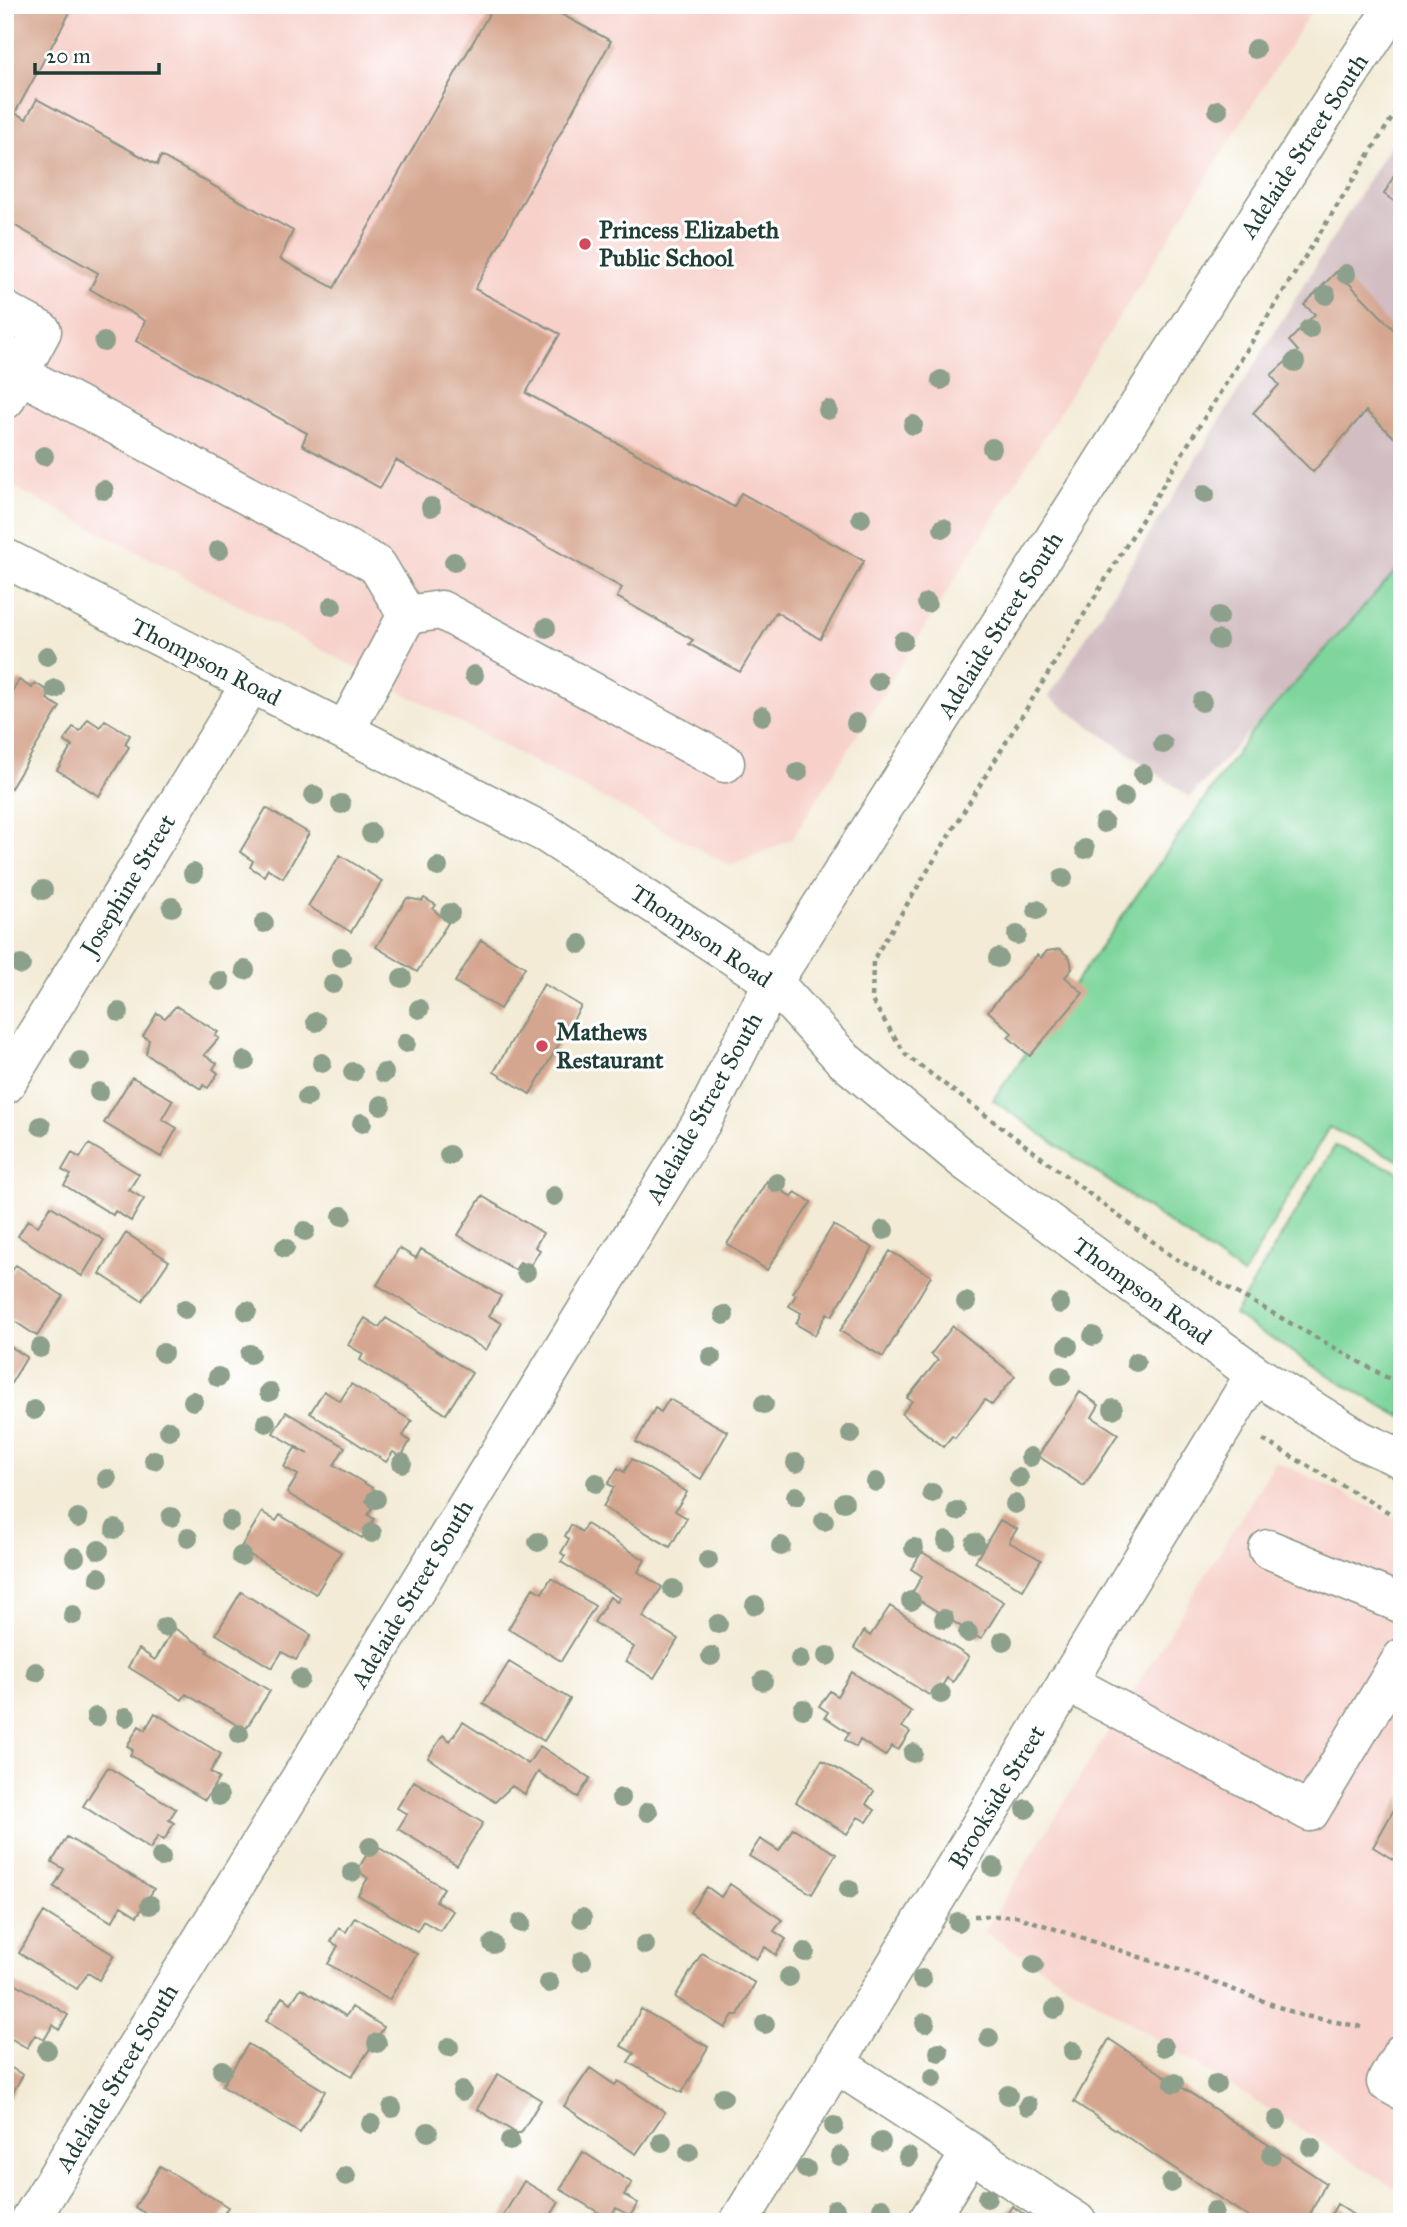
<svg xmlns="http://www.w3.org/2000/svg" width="1407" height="2227" viewBox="0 0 1407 2227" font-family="'IM FELL Great Primer',serif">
<rect width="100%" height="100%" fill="#fff"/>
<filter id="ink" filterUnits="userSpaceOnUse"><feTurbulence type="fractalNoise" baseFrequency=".0143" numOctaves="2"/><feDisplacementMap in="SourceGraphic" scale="14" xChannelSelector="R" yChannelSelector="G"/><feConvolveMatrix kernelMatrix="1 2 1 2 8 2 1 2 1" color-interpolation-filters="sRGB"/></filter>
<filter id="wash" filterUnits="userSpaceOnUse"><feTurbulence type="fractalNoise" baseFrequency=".00686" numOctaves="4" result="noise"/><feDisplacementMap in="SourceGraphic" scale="28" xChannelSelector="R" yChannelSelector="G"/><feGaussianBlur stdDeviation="1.57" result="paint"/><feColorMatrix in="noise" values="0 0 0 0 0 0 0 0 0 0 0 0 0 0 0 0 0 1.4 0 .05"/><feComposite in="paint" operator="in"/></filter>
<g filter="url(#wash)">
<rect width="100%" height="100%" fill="#f3ebd6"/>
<path fill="#f7d0ca" d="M5,5H1315L792,839L731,866L5,482Z
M1276,1461L1402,1522V2192L984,1932Z"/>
<path fill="#d2bec2" d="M1402,126V564L1190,797L1049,697Z"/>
<path fill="#7ed69c" stroke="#4e8a68" stroke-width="2" d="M1402,564V1162L1329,1127L1243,1275L993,1100L1253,730Z
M1335,1146L1402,1173V1417L1343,1384L1234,1315Z"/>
<g id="blocks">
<path fill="#d5a68f" d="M5,5H74L15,113L26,119L37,99L157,165L161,156L293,231L280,259L334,288L494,5H544L611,41L475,289L560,334L526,393L734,507L741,493L864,561L820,639L776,612L740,672L689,644L693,640L617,597L622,588L396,460L380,488L302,445L307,433L136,341L145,321L90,289L98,273L5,220Z
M1402,161V207L1384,194Z
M1337,271L1402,338V445L1366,411L1313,472L1253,413L1279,385L1271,375L1298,351L1289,341L1315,314L1304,305Z
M19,680L32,688L35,683L51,693L47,699L60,707L11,788L5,784V702Z
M88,719L100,727L105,720L130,735L125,744L129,747L99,796L57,770L72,746L64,741L73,727L80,731Z
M266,808L309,833L283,878L268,869L264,876L250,867L253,861L240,852Z
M340,855L382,881L351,932L308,906Z
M407,898L422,901L424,898L436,905L433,909L448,923L417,972L376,947Z
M481,940L525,967L500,1009L455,982Z
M1060,949L1070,958L1072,969L1065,977L1083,993L1030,1056L1008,1037L1012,1033L988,1011L1037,955L1041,958L1047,951Z
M544,984L581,1006L530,1094L494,1072Z
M176,1006L218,1032L215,1036L219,1038L204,1055L217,1063L213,1069L218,1073L208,1088L203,1085L201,1089L146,1054L149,1040L143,1036L157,1013L165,1018Z
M132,1077L173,1100L162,1119L177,1128L161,1157L104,1123Z
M89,1144L139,1174L129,1190L144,1199L131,1221L115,1211L113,1215L64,1185L71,1175L62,1170L72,1153L80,1158Z
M767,1181L792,1197L795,1192L811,1202L767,1270L727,1244Z
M482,1196L543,1233L535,1247L540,1250L529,1268L520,1262L515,1270L458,1235Z
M51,1206L104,1240L82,1276L18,1236L28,1220L38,1226Z
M833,1225L873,1248L832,1316L827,1313L815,1335L796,1324L801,1313L789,1306L796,1295L793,1293Z
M126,1233L169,1261L142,1301L100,1274Z
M399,1248L416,1258L421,1249L501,1296L489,1316L502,1323L486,1350L377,1285Z
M890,1251L931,1276L883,1357L840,1331Z
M16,1265L63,1296L37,1336L5,1315V1281Z
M365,1318L379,1327L386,1318L472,1373L446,1414L360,1360L363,1354L348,1345Z
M953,1326L1015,1376L992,1405L985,1400L955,1438L952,1436L943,1447L902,1414L912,1401L907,1398L938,1360L931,1354Z
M5,1343L27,1357L5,1393Z
M351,1384L412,1421L403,1436L410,1441L401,1457L393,1452L386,1462L310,1413L324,1391L340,1401Z
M1080,1392L1099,1405L1092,1417L1118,1434L1084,1486L1038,1456Z
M669,1399L728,1432L701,1479L636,1442L655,1408L661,1412Z
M286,1412L345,1447L334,1465L374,1489L366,1501L374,1505L368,1515L374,1519L362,1538L287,1493L298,1475L284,1467L295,1448L309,1454L273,1433Z
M632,1459L687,1492L675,1511L687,1518L670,1547L603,1507L614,1487L608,1484L618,1468L624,1472Z
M262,1512L276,1521L280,1515L341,1552L316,1594L240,1549Z
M1000,1520L1017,1529L1009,1542L1041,1560L1023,1590L975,1562Z
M586,1524L645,1560L638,1572L662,1587L643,1617L678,1639L654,1678L626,1661L634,1647L594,1622L610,1597L617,1602L620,1598L561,1562L565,1556L561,1553L569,1539L565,1536L571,1525L582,1532Z
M922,1552L1004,1602L981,1639L911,1595L922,1576L911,1569Z
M551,1578L595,1606L561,1661L508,1629L533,1588L542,1593Z
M241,1592L311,1635L296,1660L282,1652L272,1668L216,1634Z
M890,1606L969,1657L953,1682L947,1678L937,1694L932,1691L929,1695L854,1648L864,1631L870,1636Z
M174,1628L208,1650L207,1652L270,1691L245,1730L186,1694L182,1700L128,1667L139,1649L155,1660Z
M509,1662L570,1699L544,1741L483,1704Z
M852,1672L912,1712L902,1727L910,1732L898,1750L892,1746L885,1756L860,1740L856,1747L845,1740L849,1733L825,1717L828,1712L819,1706L830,1691L837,1696Z
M155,1713L221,1754L210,1772L219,1778L205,1800L130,1755L133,1750L127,1746L139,1726L145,1730Z
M463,1722L528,1764L540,1746L590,1778L578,1797L538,1772L525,1794L512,1786L495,1802L428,1758L443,1735L450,1741Z
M822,1760L874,1791L866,1804L875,1810L867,1822L858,1817L847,1834L796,1802Z
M108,1767L176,1809L169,1820L174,1823L164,1840L158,1836L150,1849L83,1806Z
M414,1781L483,1823L457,1865L398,1829L407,1814L397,1808Z
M1402,1795V1865L1373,1847Z
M793,1828L836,1854L812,1894L749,1856L760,1839L779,1851Z
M67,1837L154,1889L137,1916L121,1906L112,1922L54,1887L64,1869L52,1862Z
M373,1844L444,1888L436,1901L453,1911L440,1931L423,1921L417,1931L358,1895L368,1878L357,1871Z
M730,1884L782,1920L774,1931L786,1939L776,1955L765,1947L756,1959L690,1912L707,1887L721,1897Z
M44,1912L114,1955L99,1980L88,1973L77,1989L19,1953Z
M355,1917L417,1954L389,2000L328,1964L338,1946L331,1942L339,1928L346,1932Z
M702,1953L755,1983L738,2015H733L725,2028L675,1997Z
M5,1977L68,2015L59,2030L53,2025L44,2040L35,2035L27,2048L5,2035Z
M301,1988L346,2016L352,2007L384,2027L352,2076L266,2021L282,1997L291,2003Z
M641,2009L708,2047L682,2093L628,2062L634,2053L621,2046Z
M1109,2039L1326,2183L1306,2222H1256L1074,2102Z
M248,2044L325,2091L300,2133L222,2086Z
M5,2064L23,2075L10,2097L5,2094Z
M590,2068L615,2085L618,2081L665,2112L636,2154L564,2106Z
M498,2074L541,2100L521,2133H516L477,2109Z
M583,2152L632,2183L624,2195L638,2203L630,2216L616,2208L609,2219L560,2189Z
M160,2166L228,2207L219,2222H159L135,2207Z
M524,2181L559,2202L547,2222H512L503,2216Z
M1337,2204L1364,2222H1327Z
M1012,2206L1035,2222H1003Z"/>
</g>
</g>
<g filter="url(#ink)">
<use href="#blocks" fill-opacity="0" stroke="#899485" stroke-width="2"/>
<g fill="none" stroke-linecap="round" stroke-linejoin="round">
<defs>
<path id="minor" d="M5,311L42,331L5,400
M20,374L377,565L407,615L345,731
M5,558L547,834L773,982L844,1060L965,1161L1255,1374L1360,1440L1402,1459
M407,615L441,610L725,763
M5,1085L250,685
M1268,1549L1402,1604
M1067,1682L1310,1812L1402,1658
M1402,2053L1386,2082L1402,2091
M835,2063L1077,2222
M739,2222L1255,1374
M927,2222L971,2152"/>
<path id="major" d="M29,2222L703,1120L773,982L1346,79L1395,5"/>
</defs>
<use href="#minor" stroke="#899485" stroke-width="41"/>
<use href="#major" stroke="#899485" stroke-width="41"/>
<path stroke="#899485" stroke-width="4.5" stroke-dasharray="5 5" stroke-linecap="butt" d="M1402,102L1201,423L873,960L872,1001L906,1055L1173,1257L1402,1386
M1263,1440L1402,1520
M974,1916H1016L1203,1978L1300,2015L1362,2027"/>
<use href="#minor" stroke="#fff" stroke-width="38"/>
<use href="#major" stroke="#fff" stroke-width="38"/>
</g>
<g fill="#8ca08b">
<circle cx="1255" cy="49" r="10"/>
<circle cx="1218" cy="110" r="10"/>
<circle cx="1346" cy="274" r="10"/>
<circle cx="1326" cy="295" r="10"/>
<circle cx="1309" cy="329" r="10"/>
<circle cx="104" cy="342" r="10"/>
<circle cx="1295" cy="362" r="10"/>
<circle cx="941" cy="380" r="10"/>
<circle cx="828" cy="410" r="10"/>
<circle cx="913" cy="425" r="10"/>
<circle cx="992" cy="448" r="10"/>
<circle cx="44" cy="456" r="10"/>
<circle cx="104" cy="490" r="10"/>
<circle cx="1205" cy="494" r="10"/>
<circle cx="431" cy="507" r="10"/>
<circle cx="861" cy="518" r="10"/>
<circle cx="943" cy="528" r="10"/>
<circle cx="219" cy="550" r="10"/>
<circle cx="454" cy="562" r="10"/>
<circle cx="927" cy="603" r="10"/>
<circle cx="332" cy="606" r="10"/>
<circle cx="1219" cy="616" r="10"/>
<circle cx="546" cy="628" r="10"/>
<circle cx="1218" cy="640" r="10"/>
<circle cx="903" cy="641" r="10"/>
<circle cx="47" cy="656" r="10"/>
<circle cx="474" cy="675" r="10"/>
<circle cx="878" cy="681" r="10"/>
<circle cx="55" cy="689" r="10"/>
<circle cx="1202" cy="702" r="10"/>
<circle cx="762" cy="716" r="10"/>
<circle cx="856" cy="723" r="10"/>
<circle cx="1163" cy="744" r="10"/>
<circle cx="798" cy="772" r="10"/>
<circle cx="1143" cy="774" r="10"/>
<circle cx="314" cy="795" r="10"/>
<circle cx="1124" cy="797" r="10"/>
<circle cx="341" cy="804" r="10"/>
<circle cx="1104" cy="823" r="10"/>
<circle cx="371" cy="833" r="10"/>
<circle cx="1085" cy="849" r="10"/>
<circle cx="438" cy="867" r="10"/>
<circle cx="193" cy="873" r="10"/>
<circle cx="1063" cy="878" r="10"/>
<circle cx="43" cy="890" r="10"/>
<circle cx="172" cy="907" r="10"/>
<circle cx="1037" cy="910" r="10"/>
<circle cx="450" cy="913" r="10"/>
<circle cx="264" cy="923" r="10"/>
<circle cx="1017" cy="935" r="10"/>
<circle cx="580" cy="944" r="10"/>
<circle cx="341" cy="957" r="10"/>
<circle cx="998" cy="958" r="10"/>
<circle cx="21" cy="965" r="10"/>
<circle cx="245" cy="970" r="10"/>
<circle cx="402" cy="978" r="10"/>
<circle cx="220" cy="981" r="10"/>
<circle cx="333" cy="984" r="10"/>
<circle cx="419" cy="1009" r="10"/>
<circle cx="119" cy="1012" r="10"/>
<circle cx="316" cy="1022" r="10"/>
<circle cx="406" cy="1043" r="10"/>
<circle cx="80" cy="1061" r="10"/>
<circle cx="245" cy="1061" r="10"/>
<circle cx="322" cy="1063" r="10"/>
<circle cx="353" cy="1072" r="10"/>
<circle cx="384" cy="1073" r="10"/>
<circle cx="99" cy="1092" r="10"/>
<circle cx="307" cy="1097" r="10"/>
<circle cx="381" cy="1105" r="10"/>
<circle cx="362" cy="1123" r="10"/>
<circle cx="41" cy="1126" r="10"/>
<circle cx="449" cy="1155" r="10"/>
<circle cx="777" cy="1183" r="10"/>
<circle cx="554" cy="1196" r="10"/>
<circle cx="342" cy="1216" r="10"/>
<circle cx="884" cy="1230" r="10"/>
<circle cx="305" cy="1231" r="10"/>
<circle cx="285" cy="1248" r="10"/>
<circle cx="526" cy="1272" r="10"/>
<circle cx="966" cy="1302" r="10"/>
<circle cx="1060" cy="1304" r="10"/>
<circle cx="185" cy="1309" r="10"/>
<circle cx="247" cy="1311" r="10"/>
<circle cx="724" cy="1315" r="10"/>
<circle cx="1093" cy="1336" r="10"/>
<circle cx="1068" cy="1346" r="10"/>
<circle cx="40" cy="1348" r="10"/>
<circle cx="163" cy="1353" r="10"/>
<circle cx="250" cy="1354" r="10"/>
<circle cx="711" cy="1357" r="10"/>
<circle cx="1136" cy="1362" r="10"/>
<circle cx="1061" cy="1376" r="10"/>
<circle cx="218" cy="1377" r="10"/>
<circle cx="269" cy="1392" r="10"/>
<circle cx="193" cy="1401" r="10"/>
<circle cx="764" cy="1404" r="10"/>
<circle cx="1113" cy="1409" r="10"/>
<circle cx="34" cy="1410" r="10"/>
<circle cx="266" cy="1423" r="10"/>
<circle cx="169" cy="1430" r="10"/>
<circle cx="851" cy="1434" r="10"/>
<circle cx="1030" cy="1457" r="10"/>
<circle cx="154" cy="1460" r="10"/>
<circle cx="402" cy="1463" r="10"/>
<circle cx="796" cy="1463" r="10"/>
<circle cx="1019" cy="1478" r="10"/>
<circle cx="107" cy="1479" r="10"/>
<circle cx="876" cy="1482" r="10"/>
<circle cx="596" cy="1483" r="10"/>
<circle cx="932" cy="1493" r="10"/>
<circle cx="796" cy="1496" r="10"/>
<circle cx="376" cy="1499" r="10"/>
<circle cx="844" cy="1502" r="10"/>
<circle cx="1015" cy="1504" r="10"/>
<circle cx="957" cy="1511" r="10"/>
<circle cx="171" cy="1517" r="10"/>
<circle cx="78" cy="1518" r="10"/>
<circle cx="230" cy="1521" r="10"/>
<circle cx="824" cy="1521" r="10"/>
<circle cx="115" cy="1529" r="10"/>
<circle cx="372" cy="1533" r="10"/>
<circle cx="188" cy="1538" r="10"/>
<circle cx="947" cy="1541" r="10"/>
<circle cx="538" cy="1542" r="10"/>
<circle cx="975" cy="1543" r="10"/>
<circle cx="781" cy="1546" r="10"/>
<circle cx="914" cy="1548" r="10"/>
<circle cx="99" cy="1550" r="10"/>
<circle cx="241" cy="1556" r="10"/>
<circle cx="75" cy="1557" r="10"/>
<circle cx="708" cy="1560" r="10"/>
<circle cx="99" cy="1577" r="10"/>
<circle cx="673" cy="1589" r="10"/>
<circle cx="911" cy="1601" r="10"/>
<circle cx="755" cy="1605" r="10"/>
<circle cx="73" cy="1615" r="10"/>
<circle cx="944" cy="1619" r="10"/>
<circle cx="718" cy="1624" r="10"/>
<circle cx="165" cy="1627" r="10"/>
<circle cx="968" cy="1633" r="10"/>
<circle cx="1003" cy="1641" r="10"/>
<circle cx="711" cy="1656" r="10"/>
<circle cx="827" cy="1656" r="10"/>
<circle cx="800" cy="1659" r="10"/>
<circle cx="36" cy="1672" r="10"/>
<circle cx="300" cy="1679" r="10"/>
<circle cx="763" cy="1681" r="10"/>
<circle cx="941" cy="1694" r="10"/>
<circle cx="803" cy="1709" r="10"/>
<circle cx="96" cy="1717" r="10"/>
<circle cx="126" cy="1717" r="10"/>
<circle cx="239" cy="1734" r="10"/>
<circle cx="913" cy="1753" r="10"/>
<circle cx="219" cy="1796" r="10"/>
<circle cx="621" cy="1798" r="10"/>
<circle cx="1026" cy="1809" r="10"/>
<circle cx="648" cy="1812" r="10"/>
<circle cx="370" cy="1847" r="10"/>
<circle cx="161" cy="1857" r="10"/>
<circle cx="993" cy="1867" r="10"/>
<circle cx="352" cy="1872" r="10"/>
<circle cx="849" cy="1889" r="10"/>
<circle cx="150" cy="1905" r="10"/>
<circle cx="582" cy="1918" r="10"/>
<circle cx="958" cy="1922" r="10"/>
<circle cx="521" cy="1923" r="10"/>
<circle cx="493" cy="1944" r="10"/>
<circle cx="645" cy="1945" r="10"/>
<circle cx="805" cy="1952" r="10"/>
<circle cx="582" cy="1961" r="10"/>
<circle cx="1034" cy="1965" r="10"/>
<circle cx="789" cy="1977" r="10"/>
<circle cx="922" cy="1979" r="10"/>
<circle cx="549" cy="1983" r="10"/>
<circle cx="1055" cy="2009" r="10"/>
<circle cx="925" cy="2023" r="10"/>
<circle cx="765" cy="2024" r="10"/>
<circle cx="989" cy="2038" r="10"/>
<circle cx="377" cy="2043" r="10"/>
<circle cx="449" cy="2047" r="10"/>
<circle cx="1164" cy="2047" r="10"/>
<circle cx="47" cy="2050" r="10"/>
<circle cx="1073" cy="2051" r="10"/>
<circle cx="939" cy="2052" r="10"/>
<circle cx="222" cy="2070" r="10"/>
<circle cx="933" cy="2078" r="10"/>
<circle cx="1174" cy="2083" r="10"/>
<circle cx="1216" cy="2084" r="10"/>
<circle cx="462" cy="2091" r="10"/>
<circle cx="1008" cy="2095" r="10"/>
<circle cx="723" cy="2097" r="10"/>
<circle cx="1028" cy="2106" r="10"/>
<circle cx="392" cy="2108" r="10"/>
<circle cx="1277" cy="2120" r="10"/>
<circle cx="371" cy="2124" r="10"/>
<circle cx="834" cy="2126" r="10"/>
<circle cx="428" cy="2132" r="10"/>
<circle cx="510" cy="2141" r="10"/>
<circle cx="662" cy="2142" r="10"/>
<circle cx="881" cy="2142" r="10"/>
<circle cx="1311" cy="2147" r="10"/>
<circle cx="689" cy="2152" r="10"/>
<circle cx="1271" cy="2155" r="10"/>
<circle cx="840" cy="2156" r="10"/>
<circle cx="908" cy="2157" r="10"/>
<circle cx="806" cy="2169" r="10"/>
<circle cx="346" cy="2176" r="10"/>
<circle cx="1171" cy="2183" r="10"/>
<circle cx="987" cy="2198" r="10"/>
<circle cx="882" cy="2208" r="10"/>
<circle cx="835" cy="2209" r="10"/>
<circle cx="1214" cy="2211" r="10"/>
</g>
</g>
<g fill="#d1495b" stroke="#fff" stroke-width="2.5">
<circle cx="585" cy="244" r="7"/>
<circle cx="542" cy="1046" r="7"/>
</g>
<g text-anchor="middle" stroke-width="6" stroke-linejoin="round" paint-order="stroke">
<g font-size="24" fill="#1f3d34" stroke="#fff">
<text transform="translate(1304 146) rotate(-57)" y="8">Adelaide Street South</text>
<text transform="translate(1000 625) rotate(-58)" y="8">Adelaide Street South</text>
<text transform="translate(206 662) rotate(27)" y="8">Thompson Road</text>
<text transform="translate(128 885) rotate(-59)" y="8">Josephine Street</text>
<text transform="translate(701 936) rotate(34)" y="8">Thompson Road</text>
<text transform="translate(704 1108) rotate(-61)" y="8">Adelaide Street South</text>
<text transform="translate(1142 1291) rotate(36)" y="8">Thompson Road</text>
<text transform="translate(412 1594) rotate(-59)" y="8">Adelaide Street South</text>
<text transform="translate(997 1797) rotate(-59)" y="8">Brookside Street</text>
<text transform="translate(117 2078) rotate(-59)" y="8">Adelaide Street South</text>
</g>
<g font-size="24" font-weight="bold" fill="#1f3d34" stroke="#fff" text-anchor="start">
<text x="599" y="238">Princess Elizabeth<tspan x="599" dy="28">Public School</tspan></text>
<text x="556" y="1040">Mathews<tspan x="556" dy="28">Restaurant</tspan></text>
</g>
</g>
<rect width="1407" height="2227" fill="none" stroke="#fff" stroke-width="28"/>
<path d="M35 63v10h124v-10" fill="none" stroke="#1f3d34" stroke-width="3.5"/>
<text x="46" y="63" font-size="21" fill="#1f3d34" stroke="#ffffff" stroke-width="5" paint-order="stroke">20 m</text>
</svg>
